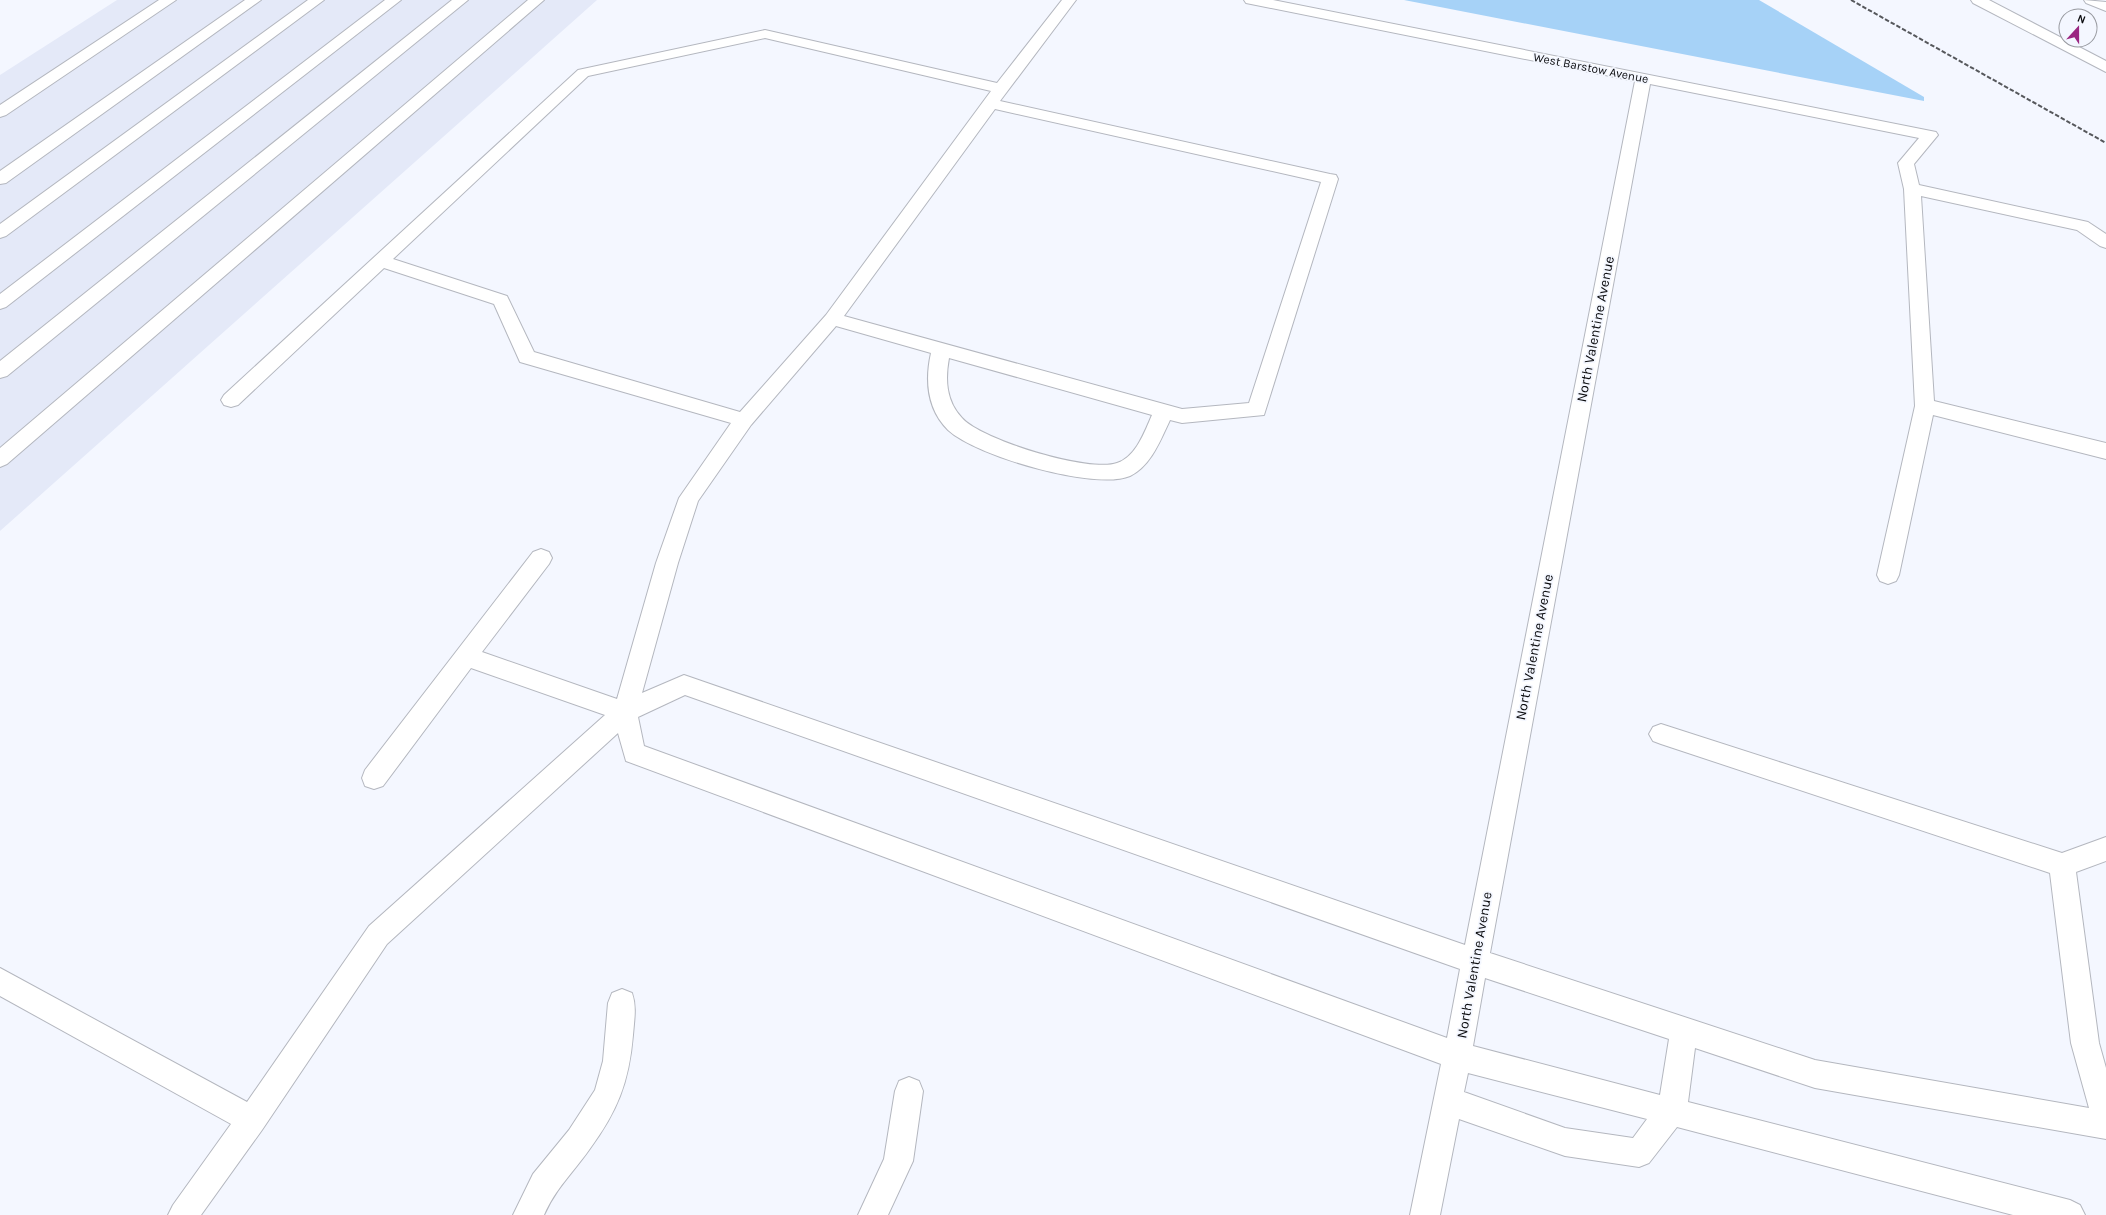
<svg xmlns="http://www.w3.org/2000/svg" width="2106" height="1215" viewBox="0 0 2106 1215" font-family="Karla,sans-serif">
<rect width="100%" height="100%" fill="#f4f7ff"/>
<path fill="#e4e9f8" d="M117,0H597L0,531V75Z"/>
<path fill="#a6d2f7" d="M1404,0H1759L1924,97V101Z"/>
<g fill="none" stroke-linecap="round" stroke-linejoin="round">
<defs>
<path id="minor" d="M159,0H176L6,115L0,117V105Z
M245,0H261L6,183L0,184V171Z
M308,0H324L6,236L0,238V224Z
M385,0H401L6,307L0,309V294Z
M452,0H468L7,376L0,378V361Z
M528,0H544L7,464L0,467V448Z
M1062,0H1076L1000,101L1330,174L1336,175L1338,179L1264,415L1182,423L1170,420C1161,439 1151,466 1130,476C1095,491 976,456 948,430C927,409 925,380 931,353L836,326L751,425L698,501L678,563L642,693L684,675L1465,945L1635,81L1251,4L1246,3L1244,0H1273L1936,132L1938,135L1914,164L1919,185L2088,222L2106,234V248L2100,246L2077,230L1921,196L1934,401L2106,443V459L1933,415L1899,575L1896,581L1888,584L1880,581L1877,575L1915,406L1904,189L1898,163L1919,138L1650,84L1490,953L1815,1060L2089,1108L2071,1043L2050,873L1661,744L1653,741L1649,734L1653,727L1661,724L2062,853L2106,837V861L2076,872L2099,1043L2106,1068V1139L1815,1088L1695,1048L1688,1102L2070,1200L2080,1205L2085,1215H2013L1677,1127L1649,1163L1639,1167L1565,1156L1459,1119L1440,1215H1410L1441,1064L626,761L618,733L387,944L262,1130L201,1215H168L173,1205L231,1124L0,996V968L247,1102L369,926L605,715L471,668L383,786L374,789L365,786L362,778L365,770L533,552L541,549L549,552L552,558L549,564L482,652L617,699L656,563L679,498L731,423L520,362L494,304L384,268L238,405L231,407L224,405L221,400L224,395L578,70L765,30L997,83ZM765,38L991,91L826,315L740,412L534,352L507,296L393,259L588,76ZM995,109L1321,182L1249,403L1182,409L844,316ZM949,358L1152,415C1145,431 1136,457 1117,463C1090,473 981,440 962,418C946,401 945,380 949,358ZM685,695L1460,969L1447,1038L644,746L638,717ZM1485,978L1669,1039L1660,1095L1473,1046ZM1468,1073L1647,1119L1633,1138L1565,1128L1464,1092Z
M1971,0H1989L2106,61V72L1973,3Z
M2084,0L2106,2V11L2086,3Z
M622,989L632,993C637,1007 634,1021 633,1035C629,1083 617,1112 589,1150C572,1174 556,1188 544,1215H513L533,1174L569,1130L595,1090L603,1061L608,1003L612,993Z
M909,1077L919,1081L923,1091L913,1161L888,1215H858L884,1159L895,1091L899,1081Z"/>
</defs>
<use href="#minor" stroke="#b4b7bf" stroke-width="2"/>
<use href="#minor" fill="#fff" fill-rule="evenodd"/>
<path stroke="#56585c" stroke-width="2" stroke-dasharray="4.5 2" stroke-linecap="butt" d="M1851,0L2106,143"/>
</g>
<g text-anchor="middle" stroke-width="3.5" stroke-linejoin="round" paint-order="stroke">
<g font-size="12" fill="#0b0c0f" stroke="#f4f7ff">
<text transform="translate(1591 68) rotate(11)" y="4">West Barstow Avenue</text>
</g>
<g font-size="14" fill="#0b0c0f" stroke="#f4f7ff">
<text transform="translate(1595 329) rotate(-79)" y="5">North Valentine Avenue</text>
<text transform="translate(1534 647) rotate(-79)" y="5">North Valentine Avenue</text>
<text transform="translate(1474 965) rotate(-80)" y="5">North Valentine Avenue</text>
</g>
</g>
<g transform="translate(2078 28) rotate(21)"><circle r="19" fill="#f4f7ff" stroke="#97999f"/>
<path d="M0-3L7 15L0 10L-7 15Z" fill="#9b2682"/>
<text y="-6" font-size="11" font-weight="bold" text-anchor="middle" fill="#0b0c0f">N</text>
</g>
</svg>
